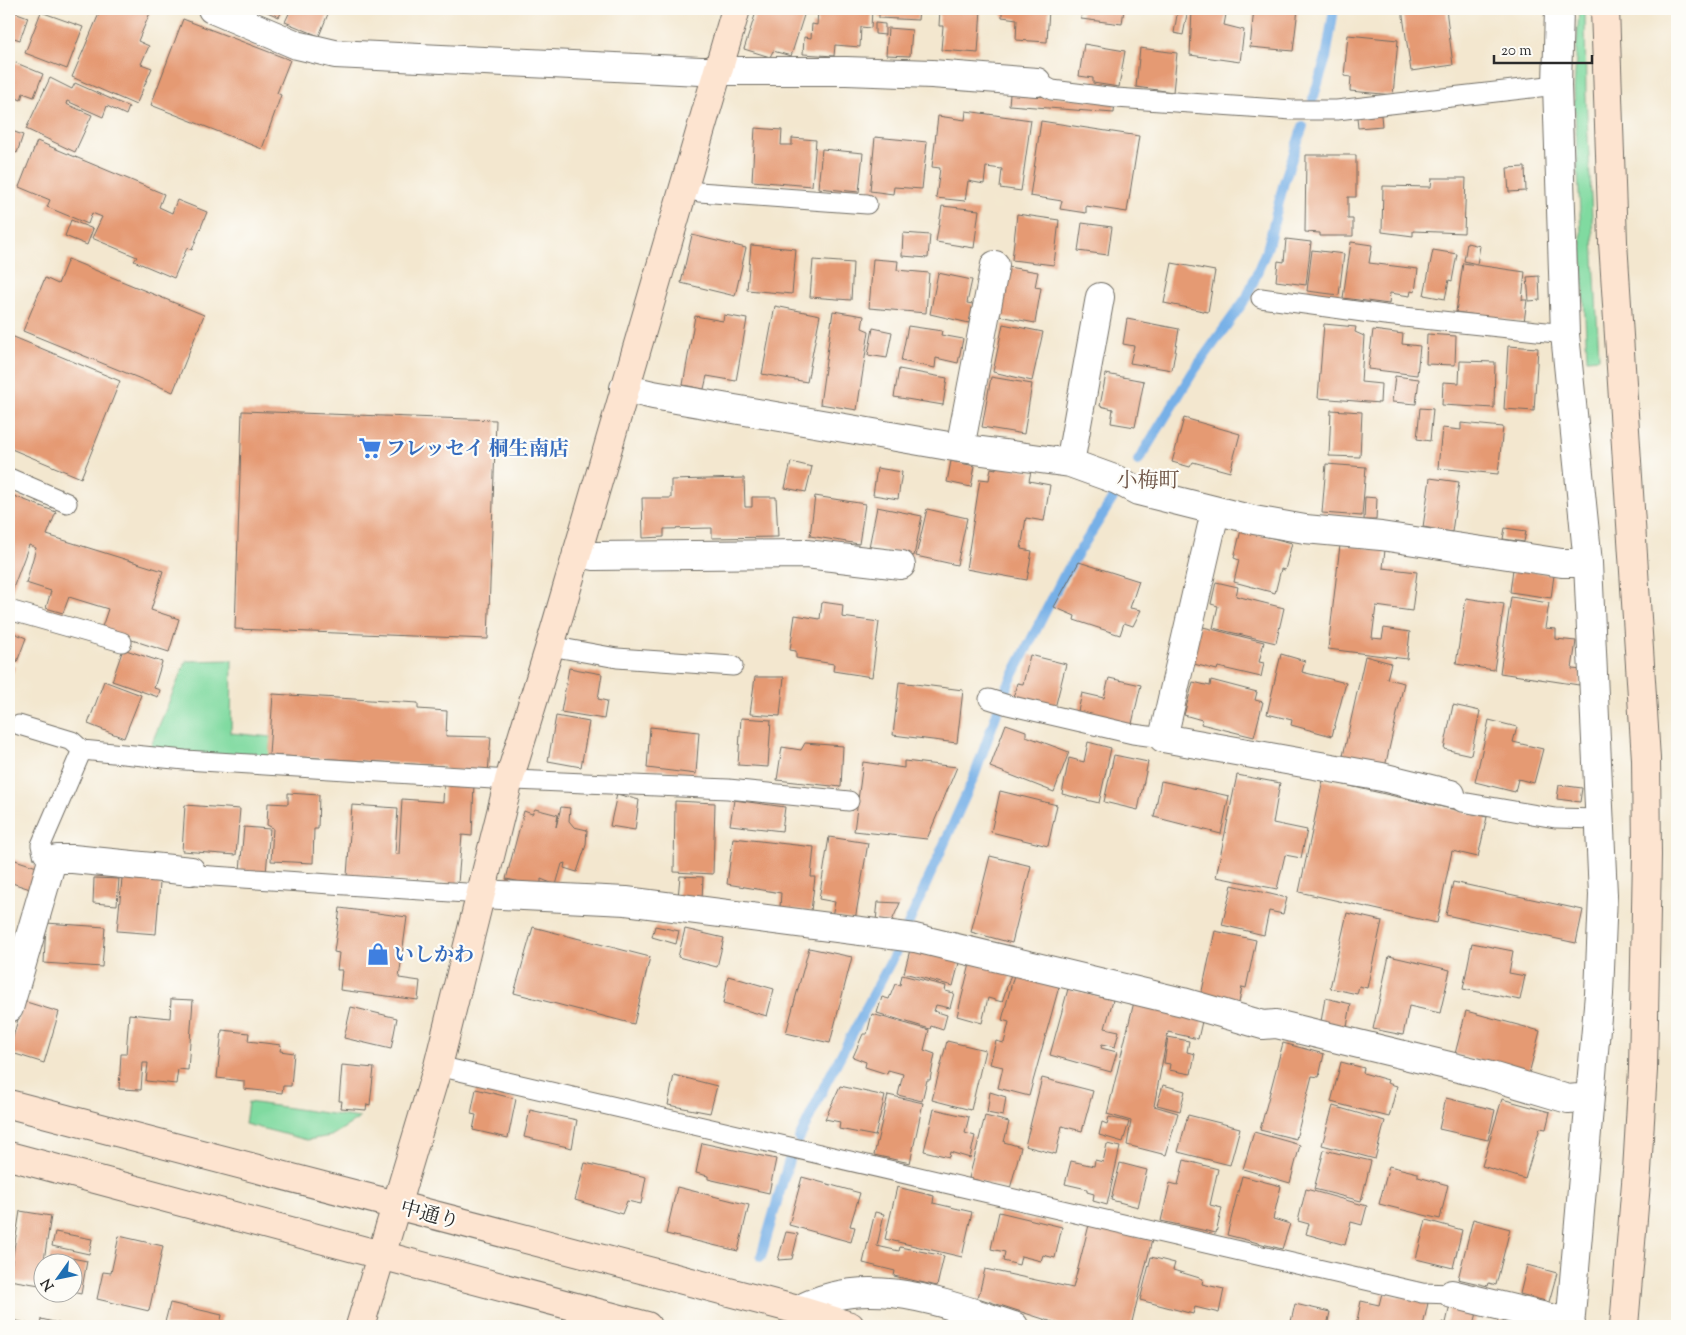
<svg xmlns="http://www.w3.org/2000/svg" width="1686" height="1335" viewBox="0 0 1686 1335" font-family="'Sorts Mill Goudy','Noto Serif JP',serif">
<rect width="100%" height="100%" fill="#fdfcf7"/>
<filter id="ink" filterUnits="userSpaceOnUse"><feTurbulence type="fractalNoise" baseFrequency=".02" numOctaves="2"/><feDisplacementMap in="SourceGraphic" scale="10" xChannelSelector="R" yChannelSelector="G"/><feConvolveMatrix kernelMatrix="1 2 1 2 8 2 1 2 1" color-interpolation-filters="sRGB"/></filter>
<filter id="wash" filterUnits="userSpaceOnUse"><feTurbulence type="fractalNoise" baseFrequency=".0096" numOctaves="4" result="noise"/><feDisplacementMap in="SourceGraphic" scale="20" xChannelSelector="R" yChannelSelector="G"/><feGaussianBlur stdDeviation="1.12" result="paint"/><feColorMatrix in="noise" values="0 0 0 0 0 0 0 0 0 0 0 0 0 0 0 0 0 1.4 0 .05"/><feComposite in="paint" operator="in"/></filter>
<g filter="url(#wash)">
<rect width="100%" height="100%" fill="#f3e7cf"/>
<path fill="#80daa0" stroke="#568266" d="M1579,9H1585L1586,96L1599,358L1587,359L1574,89Z
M232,660L231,733L271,737L269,759L148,752L186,661Z
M248,1102L360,1118L331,1136L307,1140L245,1124Z"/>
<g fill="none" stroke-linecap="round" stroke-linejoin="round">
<path stroke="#77b0e7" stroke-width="10" d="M1313,99L1326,58L1334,9
M1138,461L1193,372L1247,297L1268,246L1284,182L1303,126
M907,927L974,777L1004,693L1063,577L1115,495
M799,1139L825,1085L899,946
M761,1257L789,1160"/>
</g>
<g id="blocks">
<path fill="#e59a73" d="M101,9H140L150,13L138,41L149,46L141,64L152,68L136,105L72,77Z
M260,9H283L279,17Z
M291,9H330L319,36L285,22Z
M757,9H806L791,56L773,51L770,57L744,49Z
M818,9H872L871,28L861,27L860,47L835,45L834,56L803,54L804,37L811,38L812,24L817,25Z
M879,9H919L918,20L879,18Z
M940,9H981L978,53L941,50L943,26H939Z
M1002,9H1049L1047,42L1016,40L1017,19L1002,17Z
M1082,9H1124L1122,24L1081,19Z
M1178,9H1188L1183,35L1174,33Z
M1192,9H1227L1224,25L1244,30L1240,62L1190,55Z
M1254,9H1298L1293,51L1250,47Z
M1402,9H1446L1453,65L1411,71Z
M9,10L28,17L20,40L14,38L9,51Z
M41,12L83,27L67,69L25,53Z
M183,19L290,60L277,93L281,95L262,149L151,105Z
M875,23L885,24V35L875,34Z
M888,28L912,30L910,56L886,55Z
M1348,35L1398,40L1393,95L1350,91L1351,77L1344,76Z
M1084,44L1125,51L1119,87L1093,83V78L1079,76Z
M1140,48L1177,53L1173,92L1136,87Z
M9,60L43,74L34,97L23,93L21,100L9,95Z
M50,78L72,89L75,83L129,107L126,115L107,106L103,117L67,101L66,104L92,115L75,152L26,129Z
M1010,94L1115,102L1114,113L1009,105Z
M966,111L1031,120L1021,191L1000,188L1002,169L986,167L984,184L968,181L965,201L936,198L940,168L932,167L938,116L965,120Z
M1381,115L1382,126L1358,128L1357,117Z
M1041,121L1139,136L1127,212L1086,206V213L1060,209L1062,201L1030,196Z
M755,128L782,130L781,145H792V138L816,140L812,186L752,181Z
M9,130L23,135L17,153L9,149Z
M875,137L927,142L922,189L894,187L893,194L870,191Z
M37,141L164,194L159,207L172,213L177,200L207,212L192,250L187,248L174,278L134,261L137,257L92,238L102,217L92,213L88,224L47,207L50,200L19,187Z
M822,149L863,153L859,192L818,188Z
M1306,155H1356V197H1348V219H1353V236H1320V233L1305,232Z
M1525,167L1526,191L1509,192L1507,168Z
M1432,178H1466L1464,233L1413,231V236L1382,232L1383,186L1431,187Z
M942,206L979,210L974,248L936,242Z
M1017,214L1059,220L1054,265L1012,260Z
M71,220L93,229L87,245L65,236Z
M1082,223L1112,227L1108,255L1078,251Z
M903,233L930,235L928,258L902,256Z
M692,235L746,248L735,296L681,283Z
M1286,239L1311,242L1306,285L1276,281L1278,261L1284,262Z
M1351,242L1372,245L1369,263L1418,269L1415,292L1411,291L1410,296L1390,293L1389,304L1343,298Z
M1467,243L1480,246L1477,264L1464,261Z
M751,245L796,249L792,294L747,290Z
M1312,250L1344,254L1339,295L1307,291Z
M1433,250L1457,254L1452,281L1449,280L1445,299L1424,295Z
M68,259L204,315L173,392L23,331L45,278L58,284Z
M873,259L898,261L897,270L929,273L926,313L869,308Z
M813,260L853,263L851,300L810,297Z
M1172,263L1215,271L1208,312L1164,303Z
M1463,263L1525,272L1522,300H1527L1524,322L1456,312Z
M1008,267L1038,272L1035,287L1041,288L1035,323L999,316Z
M938,273L972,280L967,303L973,304L969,323L930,314Z
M1539,276L1540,300L1529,301L1527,277Z
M775,306L820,315L807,382L762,374Z
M833,311L864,316L862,328L869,331L857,410L820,404Z
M724,315L747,319L736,381L707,376L704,389L683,385L695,316L723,321Z
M1127,319L1179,329L1172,370L1130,363L1134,346L1123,344Z
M1003,324L1043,332L1032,381L993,372Z
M1324,324L1356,327L1355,332L1364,336L1361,382L1381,384L1380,403L1318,398Z
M908,326L942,331L941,335L963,339L958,363L936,358L935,368L901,361Z
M873,328L892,332L887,358L868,355Z
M1373,330L1403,334L1402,344L1420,346L1417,375L1368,369Z
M1427,334L1456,336L1455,365L1426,364Z
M9,335L120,381L81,478L9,448Z
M1508,346L1538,348L1534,411L1504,409Z
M1460,361L1495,362L1494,408L1442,405L1443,382L1459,383Z
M899,369L947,378L943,405L894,397Z
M1106,374L1144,381L1135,427L1111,423L1113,409L1100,406Z
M1395,376L1419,379L1416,404L1392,402Z
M991,377L1032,384L1024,434L982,427Z
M1420,408L1433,409L1430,441L1417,439Z
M1331,410L1362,412L1360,457L1329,456Z
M242,411L496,420L488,639L235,629Z
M1184,418L1240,434L1230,472L1193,462L1190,467L1172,462Z
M1461,423L1503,427L1498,474L1438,468L1442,428L1461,430Z
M951,461L975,466L971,487L947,482Z
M791,462L812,467L806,492L785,488Z
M1326,464L1366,467L1362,516L1322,513Z
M996,465L1031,471L1029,481L1050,485L1044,521L1026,518L1021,549L1032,551L1027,580L966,569L980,479L989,480L991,468L996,469Z
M877,468L902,472L898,499L873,495Z
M744,478L745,507H752V497H776L778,537L712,538V528L664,529V537L643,538L642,498H671V480Z
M1430,478L1459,482L1452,532L1423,527Z
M9,494L56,512L47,535L163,571L151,610L179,619L169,652L101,630L108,609L69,597L63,613L46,608L51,591L26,583L36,548L29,545L9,599Z
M815,496L865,504L859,544L810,536Z
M1365,497L1377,498L1376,520H1364Z
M877,507L922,516L914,556L869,547Z
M927,509L967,518L957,565L916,556Z
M1505,528L1526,531L1524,542L1503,539Z
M1241,530L1292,543L1285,570L1281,569L1275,593L1234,582L1239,560L1234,558Z
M1340,545L1385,550L1383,568L1417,572L1412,611L1376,606L1372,638L1382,639L1384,628L1410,632L1407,659L1328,649Z
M1079,562L1139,581L1130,608L1141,610L1133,626L1124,623L1120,635L1074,620L1075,616L1054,607Z
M1513,569L1554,575L1551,598L1510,592Z
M1216,582L1238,587L1236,596L1284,608L1276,643L1213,628L1218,606L1211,604Z
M1511,597L1549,603L1545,628L1556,629V639L1576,641L1572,669L1582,670L1579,685L1500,673Z
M1466,598L1504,604L1494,670L1456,664Z
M822,602L843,605L842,617L879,622L872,677L833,671L834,664L796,658V651L790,650L795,615L820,619Z
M1199,626L1264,642L1259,662L1264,663L1261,677L1218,667L1217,670L1190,663Z
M9,631L26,638L17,662L9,658Z
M123,649L162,662L154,688L160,690L158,697L112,681Z
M1281,654L1305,661L1302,672L1346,683L1332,736L1291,725L1292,720L1267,714Z
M1030,655L1066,664L1054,712L1012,702L1017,683L1023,684Z
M1365,656L1391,663L1387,679L1404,683L1385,767L1343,756Z
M9,665L15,667L9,682Z
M569,668L602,674L598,699L607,701L604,719L561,712Z
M755,677H784L780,716L750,714Z
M1109,678L1141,685L1131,728L1077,716L1082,693L1104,698Z
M1211,680L1257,692L1255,700L1263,702L1254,737L1201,724L1202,720L1184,715L1193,682L1210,686Z
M104,681L141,695L124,738L88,724Z
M899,682L963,690L957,743L893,735Z
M273,694L418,703V709L447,711L446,736L491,737L488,773L446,770L444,766L269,755Z
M1453,705L1480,711L1471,755L1444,749Z
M556,716L589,722L581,767L548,761Z
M741,718L771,720L768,767L738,765Z
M1489,720L1517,727L1513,742L1543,749L1534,783L1518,779L1515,792L1475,782Z
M1006,724L1026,731V736L1069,752L1054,792L990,767Z
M650,727L699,732L696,774L647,768Z
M1088,742L1111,748L1099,803L1062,794L1069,758L1084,762Z
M805,743L843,746L841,787L777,780L782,747L801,750Z
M1114,755L1148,762L1138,810L1104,802Z
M904,761L957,767L927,839L854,831L863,762L904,768Z
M1237,775L1280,783L1273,823L1307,830L1301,858L1285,855L1277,889L1216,877Z
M1323,780L1487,817L1478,857L1452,851L1437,923L1299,892Z
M1161,781L1229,796L1221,834L1154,817Z
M444,783H474L472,836L462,835L458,883L347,876L352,805L398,808L395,854H399L402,799L443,802Z
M1559,785L1582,788L1580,802L1557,799Z
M1000,791L1057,805L1048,846L991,832Z
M288,793L319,795L318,829H314L313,863L271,861L273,828L267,825L268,803L288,804Z
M617,794L639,800L635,830L610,826Z
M734,800L785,807L782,831L730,825Z
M675,801L715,803L713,874L674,872Z
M185,805L240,809L236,855L182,851Z
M561,807L570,808L569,821L574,827L587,830L586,845L577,872L564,868L565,863L562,864L556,885L541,879V886L506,879L524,811L532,814L535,809L558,815L556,827Z
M244,827L270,829L266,873L240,870Z
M829,837L868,843L855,920L832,916L835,902L819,899Z
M733,838L814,847L811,877H815L811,911L780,908L781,893L727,884Z
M990,856L1031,866L1012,943L971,932Z
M9,858L40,868L33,890L9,882Z
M680,876L703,877L702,900L678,898Z
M94,878L119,879L117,905L93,903Z
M122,878L160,882L156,934L117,931Z
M1453,882L1583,910L1576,943L1446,915Z
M1232,885L1287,898L1283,914L1269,911L1264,935L1222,925Z
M878,902L900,903L891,923L876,921Z
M340,908L407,917L399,978L420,981L418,1000L340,990L342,970H337L339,953L334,952Z
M1347,913L1382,921L1367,988L1359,986L1357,994L1330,988Z
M46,923L105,927L102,967L44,963Z
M655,926L679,931L676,944L652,937Z
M533,927L650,957L634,1024L514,993Z
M685,929L724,938L717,967L678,957Z
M1215,931L1256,940L1246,988L1242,987L1238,1008L1200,1000Z
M1472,943L1513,951L1509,973L1525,976L1520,1000L1463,989Z
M911,946L960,959L953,986L904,973Z
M809,948L852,957L830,1043L786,1033Z
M1389,956L1450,970L1440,1013L1409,1006L1403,1035L1373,1029Z
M971,960L1012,971L1002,1002L988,998L982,1023L957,1016Z
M1015,971L1060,983L1029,1096L998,1088L1003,1067L990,1064L996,1041L1004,1043L1009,1022L1002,1020Z
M902,975L946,986L945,991L954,993L950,1008L936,1005L934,1011L947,1015L943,1030L931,1026L930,1029L877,1013L882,997L889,999L895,984L900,985Z
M728,976L774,989L767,1016L723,1004Z
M1068,989L1113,1000L1105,1028L1119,1031L1115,1047L1102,1044L1101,1048L1117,1052L1111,1072L1050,1055Z
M1325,998L1351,1004L1347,1027L1321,1022Z
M171,999L193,1000L188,1070L178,1069L176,1084L146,1081L148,1063H143L141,1090L119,1089L121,1054H126L129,1014L170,1018Z
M23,1001L59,1012L44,1063L9,1052Z
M1134,1002L1203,1017L1198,1039L1168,1032L1154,1106L1178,1113L1166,1155L1127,1145L1131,1121L1107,1114Z
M351,1007L397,1018L391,1049L344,1038Z
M1466,1011L1540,1031L1529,1074L1455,1054Z
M872,1014L929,1030L924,1050L935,1054L930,1080H927L922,1101L898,1095L903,1074L888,1070L887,1074L865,1067L866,1062L853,1057L863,1034H867Z
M222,1030L249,1033L248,1041L281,1045L280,1051L294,1053L291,1086H283L282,1093L244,1089V1081L217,1078Z
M1168,1037L1189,1041L1187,1052L1195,1054L1191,1074L1169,1070L1170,1064L1164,1063Z
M947,1041L985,1050L971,1110L932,1100Z
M1283,1043L1324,1054L1319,1077L1312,1076L1296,1139L1260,1130Z
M1341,1062L1364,1068L1363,1073L1388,1080L1387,1083L1397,1086L1389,1117L1331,1102Z
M342,1065L374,1068L370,1105L367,1104L366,1110L341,1108L342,1101H339Z
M674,1075L717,1086L710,1113L668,1105Z
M1042,1078L1093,1091L1082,1131L1062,1126L1056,1154L1025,1146Z
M1163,1085L1185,1091L1180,1111L1157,1105Z
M840,1086L885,1096L875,1136L839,1129L840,1122L825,1119Z
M476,1089L516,1099L508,1138L473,1130L476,1115L471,1114Z
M990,1092L1006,1097L1003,1116L987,1113Z
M888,1095L923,1103L910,1163L874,1155Z
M1446,1098L1495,1110L1488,1140L1439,1129Z
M1502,1099L1550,1112L1546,1129L1540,1128L1525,1179L1482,1166Z
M1333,1106L1385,1121L1375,1159L1322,1145Z
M934,1109L969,1117L965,1133L975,1136L970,1158L950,1152L949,1157L924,1151Z
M530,1110L577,1120L572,1148L524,1137Z
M1188,1115L1240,1128L1230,1165L1178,1152Z
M985,1116L1009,1122L1004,1142L1021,1147L1010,1189L969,1178Z
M1109,1117L1129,1122L1123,1142L1099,1135L1102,1122L1107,1124Z
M1254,1132L1300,1145L1290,1183L1243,1169Z
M702,1143L776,1159L769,1193L708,1179V1176L696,1173Z
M1107,1144L1120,1147L1107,1205L1093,1201L1094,1194L1087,1192V1189L1065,1184L1071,1161L1094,1166L1095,1160L1103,1162Z
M1324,1150L1371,1161L1361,1201L1314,1189Z
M1184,1160L1218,1169L1210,1205L1222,1208L1216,1233L1161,1221L1170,1183L1178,1185Z
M585,1163L646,1177L641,1204L627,1201L622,1214L575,1200Z
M1120,1163L1147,1170L1138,1207L1111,1200Z
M1389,1166L1418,1173V1177L1448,1185L1440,1219L1379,1204Z
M1242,1176L1281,1186L1273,1219L1290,1224L1282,1249L1227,1235Z
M802,1177L860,1193L850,1226L855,1227L851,1242L789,1225Z
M677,1187L749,1205L738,1251L666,1234Z
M897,1187L934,1196L933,1203L972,1212L962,1257L885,1239Z
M1306,1189L1367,1206L1362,1225L1351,1222L1345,1245L1306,1234L1309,1224L1298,1221Z
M20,1211L51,1216L40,1285L9,1280Z
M875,1212L884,1214L877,1246L899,1251L900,1247L944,1256L937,1286L894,1276L895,1271L863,1263Z
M999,1212L1062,1227L1055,1258L1043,1255L1041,1261L1021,1256L1019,1265L1003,1261L1005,1252L991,1249Z
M1473,1219L1510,1229L1496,1285L1489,1283L1488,1286L1458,1279Z
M1426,1220L1462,1230L1453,1268L1416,1259Z
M1089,1225L1152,1240L1131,1326H1065L978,1298L985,1269L1073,1288Z
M55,1232L92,1239L89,1254L52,1246Z
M786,1232L798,1234L792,1259L778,1260Z
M119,1236L163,1246L149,1311L97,1299L103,1272L111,1273Z
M51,1254L87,1261L81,1294L72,1292V1262H49Z
M1151,1257L1175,1263L1173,1270L1203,1279L1202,1284L1224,1289L1219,1313L1195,1307L1193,1314L1140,1300Z
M1527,1265L1557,1273L1549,1302L1520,1294Z
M1382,1293L1428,1303L1423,1326H1356L1361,1301L1379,1305Z
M170,1303L222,1315L220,1326H164Z
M1295,1304L1330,1312L1327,1326H1290Z
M1450,1305L1477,1312L1474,1326H1441L1442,1322L1446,1323Z
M9,1319L37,1326H9Z
M41,1319L62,1324V1326H40Z
M1501,1319L1507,1326H1492Z"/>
</g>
</g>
<g filter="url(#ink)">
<use href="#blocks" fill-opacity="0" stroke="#716d64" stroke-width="1"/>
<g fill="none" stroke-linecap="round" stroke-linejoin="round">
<defs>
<path id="lane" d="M1037,82L1052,90L1116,98L1292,110H1337L1557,85
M684,187L699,192L867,204
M1261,298L1385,315L1565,334
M9,478L67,503
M9,610L122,642
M550,646L617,658L733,666
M989,699L1008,705L1133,734L1163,738
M19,725L72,741L82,750
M1451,794L1462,802L1555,818L1600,819
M51,864L43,854L41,845L82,750L185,760L493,779L728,789L849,801
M191,871L197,875L481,894
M438,1066L1422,1293L1452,1294"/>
<path id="street" d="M212,9L297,45L335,54L701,71H846L932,74L1037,82
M1559,9L1557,85L1565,334L1588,563L1603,895L1599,994L1570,1326
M624,388L653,395L960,448L1070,463L1117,480L1138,491L1254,520L1305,529L1381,536L1562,563H1588
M960,448L995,265
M1070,463L1100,297
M1215,512L1163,738L1382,777L1451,794
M577,553L594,556L806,554L901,565
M481,894L626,901L915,938L1183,1002L1263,1025L1276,1024L1491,1076L1568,1099L1590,1097
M9,1008L51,864L57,859H73L191,871
M1452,1294L1571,1323
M798,1310C868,1271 945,1304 1014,1326"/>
<path id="secondary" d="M1605,9L1613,242L1646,759L1647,855L1643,1070L1637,1171L1624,1326
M9,1104L798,1310L850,1326
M9,1156L647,1326
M360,1326L438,1066L509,780L550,646L736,9"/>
</defs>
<use href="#lane" stroke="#716d64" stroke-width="21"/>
<use href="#street" stroke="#716d64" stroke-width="30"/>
<use href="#secondary" stroke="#716d64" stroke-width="30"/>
<use href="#lane" stroke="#fff" stroke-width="19"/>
<use href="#street" stroke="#fff" stroke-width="28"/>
<use href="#secondary" stroke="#fde4d0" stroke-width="28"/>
</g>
</g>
<defs>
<symbol id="supermarket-bare" viewBox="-9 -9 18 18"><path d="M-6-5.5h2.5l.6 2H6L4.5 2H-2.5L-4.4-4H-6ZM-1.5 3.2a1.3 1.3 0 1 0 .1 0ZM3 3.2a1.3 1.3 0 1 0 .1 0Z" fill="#3f7fe0" stroke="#fdfcf7" stroke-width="2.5" paint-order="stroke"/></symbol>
<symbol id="shop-bare" viewBox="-9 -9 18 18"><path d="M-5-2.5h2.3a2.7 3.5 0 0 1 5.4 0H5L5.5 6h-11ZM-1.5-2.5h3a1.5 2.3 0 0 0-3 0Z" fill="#3f7fe0" stroke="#fdfcf7" stroke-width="2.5" paint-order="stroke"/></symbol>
</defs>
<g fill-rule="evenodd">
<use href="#supermarket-bare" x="354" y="432" width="32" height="32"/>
<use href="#shop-bare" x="362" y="938" width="32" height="32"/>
</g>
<g text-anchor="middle" stroke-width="4.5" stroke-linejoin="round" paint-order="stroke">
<g font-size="20" font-weight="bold" fill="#366cbe" stroke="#fdfcf7" text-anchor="start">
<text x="386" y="455">フレッセイ 桐生南店</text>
<text x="394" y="961">いしかわ</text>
</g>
<g font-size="20" fill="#2b2b2b" stroke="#fdfcf7">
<text transform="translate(430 1214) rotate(15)" y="7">中通り</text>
</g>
<g font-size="21" fill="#6c5244" stroke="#fdfcf7">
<text x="1148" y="487">小梅町</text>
</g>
</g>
<rect width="1686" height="1335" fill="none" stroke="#fdfcf7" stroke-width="30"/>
<g transform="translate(58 1278) rotate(237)"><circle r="24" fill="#fdfcf7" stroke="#a9a8a5"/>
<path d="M0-4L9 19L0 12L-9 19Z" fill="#1f6fb2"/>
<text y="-8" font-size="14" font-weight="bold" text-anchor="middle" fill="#2b2b2b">N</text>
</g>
<path d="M1494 55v8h98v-8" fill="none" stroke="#2b2b2b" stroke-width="2.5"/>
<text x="1501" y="55" font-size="15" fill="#2b2b2b" stroke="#fdfcf7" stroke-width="4" paint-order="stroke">20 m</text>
</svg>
